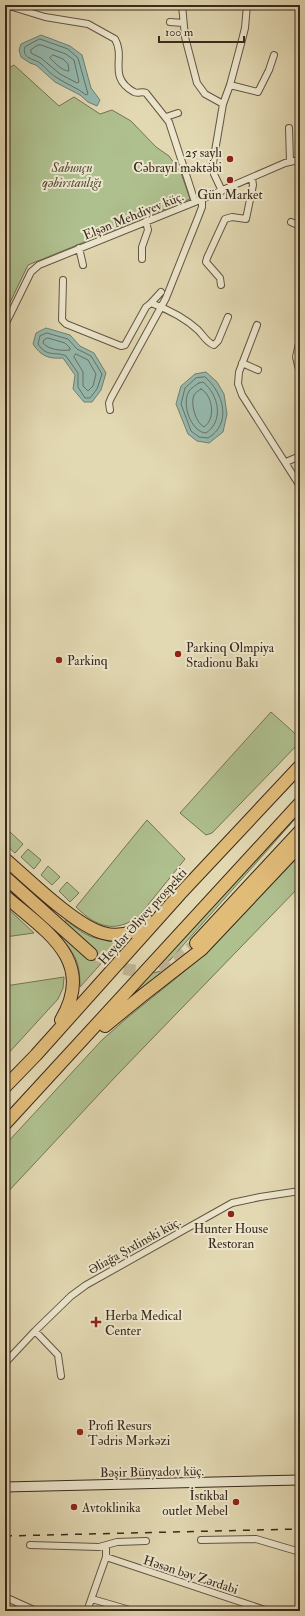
<svg xmlns="http://www.w3.org/2000/svg" width="305" height="1616" viewBox="0 0 305 1616" font-family="'IM FELL Double Pica',serif">
<rect width="100%" height="100%" fill="#e2d8b2"/>
<filter id="stains"><feTurbulence type="fractalNoise" baseFrequency=".005" numOctaves="4"/><feColorMatrix values="0 0 0 0 .2 0 0 0 0 .09 0 0 0 0 .02 0 0 0 .5 -.17"/></filter>
<radialGradient id="worn" r=".72"><stop offset=".6" stop-color="#630" stop-opacity="0"/><stop offset="1" stop-color="#630" stop-opacity=".3"/></radialGradient>
<path fill="#afc08f" stroke="#747455" d="M14,65L59,106L74,97L100,114L112,110L131,121L156,147L169,156L181,173L190,199L28,265L5,313V70Z
M271,712L300,738V742L212,833L206,835L180,813Z
M300,807V820L296,818L170,960L157,965Z
M147,820L185,859L139,916C115,934 96,927 76,907Z
M10,832L23,844L15,853L5,844V838Z
M28,849L41,860L34,869L21,857Z
M300,855V886L117,1075L5,1195V1145L102,1040L127,1018L207,953L267,888Z
M48,866L60,877L52,885L41,875Z
M67,882L79,893L70,902L59,891Z
M5,906L34,933L5,937Z
M66,920C88,938 95,941 123,939L80,987C80,959 74,952 55,933L58,931L73,945L92,960L96,951L63,925Z
M169,969L122,1004L149,974Z
M64,977L63,988L58,999L5,1057V986Z"/>
<path fill="#95b9ae" stroke="#707f73" d="M41,35L70,46L82,55L91,88L100,100L97,106L88,102L80,95L55,82L36,65L30,63L21,57L19,50L21,44Z
M46,328L70,335L80,346L94,353L106,373L101,390L92,402H84L73,389L75,375L63,358C48,359 41,356 33,344L36,333Z
M206,372L217,382L224,394L227,414L223,432L209,443L197,441L188,434L176,404L181,386L195,374Z"/>
<g fill="none" stroke-linecap="round" stroke-linejoin="round">
<path stroke="#677164" stroke-width="1" d="M40,39L68,49L78,58L88,94L86,95C78,88 68,85 59,79C51,75 46,68 40,63C34,59 21,58 25,47Z
M38,45H41L66,54L74,60L79,82L77,83L60,74L41,58L31,53V50Z
M53,55L63,59L68,64L69,71C62,71 55,63 50,58Z
M47,333L68,339L77,349L91,356L102,374L97,389L90,398H85L78,387V373L66,356C56,351 47,358 38,344L40,336Z
M48,338L65,343L70,348V350C62,351 49,350 43,343L44,340Z
M76,354L88,360L96,374L93,386L88,391L83,386V372L74,357Z
M205,377C224,393 232,424 208,438L199,437L191,431L181,404L185,388L196,378Z
M199,383L203,382C219,395 224,421 206,433C191,432 181,404 189,391C191,388 196,385 199,383Z
M201,389C213,395 216,419 204,427C196,423 190,404 194,395C195,393 198,391 201,389Z"/>
<path stroke="#c0b594" stroke-width="12" stroke-dasharray="12 6" stroke-linecap="butt" d="M91,954C114,970 144,977 170,964C180,959 188,950 196,943"/>
<defs>
<path id="street" d="M6,5L45,17L88,24L115,39C126,58 107,77 134,92C138,94 142,91 146,93L169,122L195,202
M182,5L185,37L197,83L205,94L223,104L213,163L214,174L222,191
M170,22L183,23
M230,85L258,92L269,70L274,55
M223,104L230,85L242,40L245,28L247,5
M166,117L178,113
M289,128L290,162
M299,161L300,121
M291,222L300,226
M79,248L83,265
M142,259V247L148,230L146,221
M63,280L62,320L66,324L121,346L125,345L146,307L151,303C167,309 185,318 198,330C203,335 207,343 214,345L218,341L228,317
M221,285L220,278L206,262L207,258L225,219L232,217L246,219L253,185L252,178
M151,303L161,292
M5,325L31,272L39,265L195,202L285,163L294,161H300
M257,325L239,372L238,384L242,395L300,486
M300,339L296,357L300,374
M242,363L258,370
M110,410L109,403L111,398L166,298L199,215L202,207V199
M286,462L300,456
M35,1331L58,1355L61,1376
M5,1363L35,1331L71,1296L86,1285L232,1203L260,1197L300,1191
M201,1540L256,1539L300,1552
M30,1545L99,1547L117,1542L146,1541
M106,1557L268,1611
M5,1597L36,1611
M92,1599L133,1611
M87,1611L106,1557V1546"/>
<path id="secondary" d="M5,1487L300,1480"/>
<path id="highway" d="M5,859C28,879 76,926 103,933C120,938 136,932 149,922
M5,877L91,954
M5,896C45,931 97,960 61,1020
M196,943L300,831
M105,1026L143,995L202,949L300,845
M5,1087L36,1055L180,894L300,766
M5,1124L300,803"/>
</defs>
<use href="#street" stroke="#635541" stroke-width="8"/>
<use href="#secondary" stroke="#39291b" stroke-width="11"/>
<use href="#highway" stroke="#39291b" stroke-width="14"/>
<use href="#street" stroke="#ece6cd" stroke-width="6"/>
<use href="#secondary" stroke="#ece6cd" stroke-width="9"/>
<use href="#highway" stroke="#e1bc79" stroke-width="12"/>
<path stroke="#39291b" stroke-width="1.5" stroke-dasharray="7 7" stroke-linecap="butt" d="M5,1536L300,1529"/>
</g>
<g fill="#8f2418" stroke="#ece6cd" stroke-width="1.5">
<circle cx="230" cy="159" r="4"/>
<circle cx="230" cy="180" r="4"/>
<circle cx="178" cy="654" r="4"/>
<circle cx="59" cy="660" r="4"/>
<circle cx="231" cy="1214" r="4"/>
<path d="M94 1316h4v4h4v4h-4v4h-4v-4h-4v-4h4z"/>
<circle cx="80" cy="1432" r="4"/>
<circle cx="236" cy="1502" r="4"/>
<circle cx="74" cy="1507" r="4"/>
</g>
<g text-anchor="middle" stroke-width="4" stroke-linejoin="round" paint-order="stroke">
<g font-size="13" fill="#39291b" stroke="#ece6cd" text-anchor="start">
<text x="222" y="157" text-anchor="end">25 saylı<tspan x="222" dy="15">Cəbrayıl məktəbi</tspan></text>
<text x="230" y="199" text-anchor="middle">Gün Market</text>
<text x="186" y="652">Parkinq Olmpiya<tspan x="186" dy="15">Stadionu Bakı</tspan></text>
<text x="67" y="665">Parkinq</text>
<text x="231" y="1233" text-anchor="middle">Hunter House<tspan x="231" dy="15">Restoran</tspan></text>
<text x="105" y="1320">Herba Medical<tspan x="105" dy="15">Center</tspan></text>
<text x="88" y="1430">Profi Resurs<tspan x="88" dy="15">Tədris Mərkəzi</tspan></text>
<text x="228" y="1500" text-anchor="end">İstikbal<tspan x="228" dy="15">outlet Mebel</tspan></text>
<text x="82" y="1512">Avtoklinika</text>
</g>
<g font-size="13" font-style="italic" fill="#564f38" stroke="#ece6cd">
<text x="72" y="172">Sabunçu<tspan x="72" dy="15">qəbirstanlığı</tspan></text>
</g>
<g font-size="13" fill="#39291b" stroke="#ece6cd">
<text transform="translate(133 215) rotate(-22)" y="5">Elşən Mehdiyev küç.</text>
<text transform="translate(142 916) rotate(-48)" y="5">Heydər Əliyev prospekti</text>
<text transform="translate(134 1245) rotate(-29)" y="5">Əliağa Şıxlinski küç.</text>
<text transform="translate(152 1471) rotate(-1)" y="5">Bəşir Bünyadov küç.</text>
<text transform="translate(191 1574) rotate(18)" y="5">Həsən bəy Zərdabi</text>
</g>
</g>
<rect width="305" height="1616" fill="none" stroke="#e2d8b2" stroke-width="20"/>
<rect x="6" y="6" width="293" height="1604" fill="none" stroke="#39291b" stroke-width="2"/>
<rect x="10" y="10" width="285" height="1596" fill="none" stroke="#39291b"/>
<path d="M159 36v6h85v-6" fill="none" stroke="#39291b" stroke-width="2"/>
<text x="165" y="36" font-size="12" fill="#39291b" stroke="#ece6cd" stroke-width="3" paint-order="stroke">100 m</text>
<rect width="100%" height="100%" filter="url(#stains)"/>
<rect width="100%" height="100%" fill="url(#worn)"/>
</svg>
